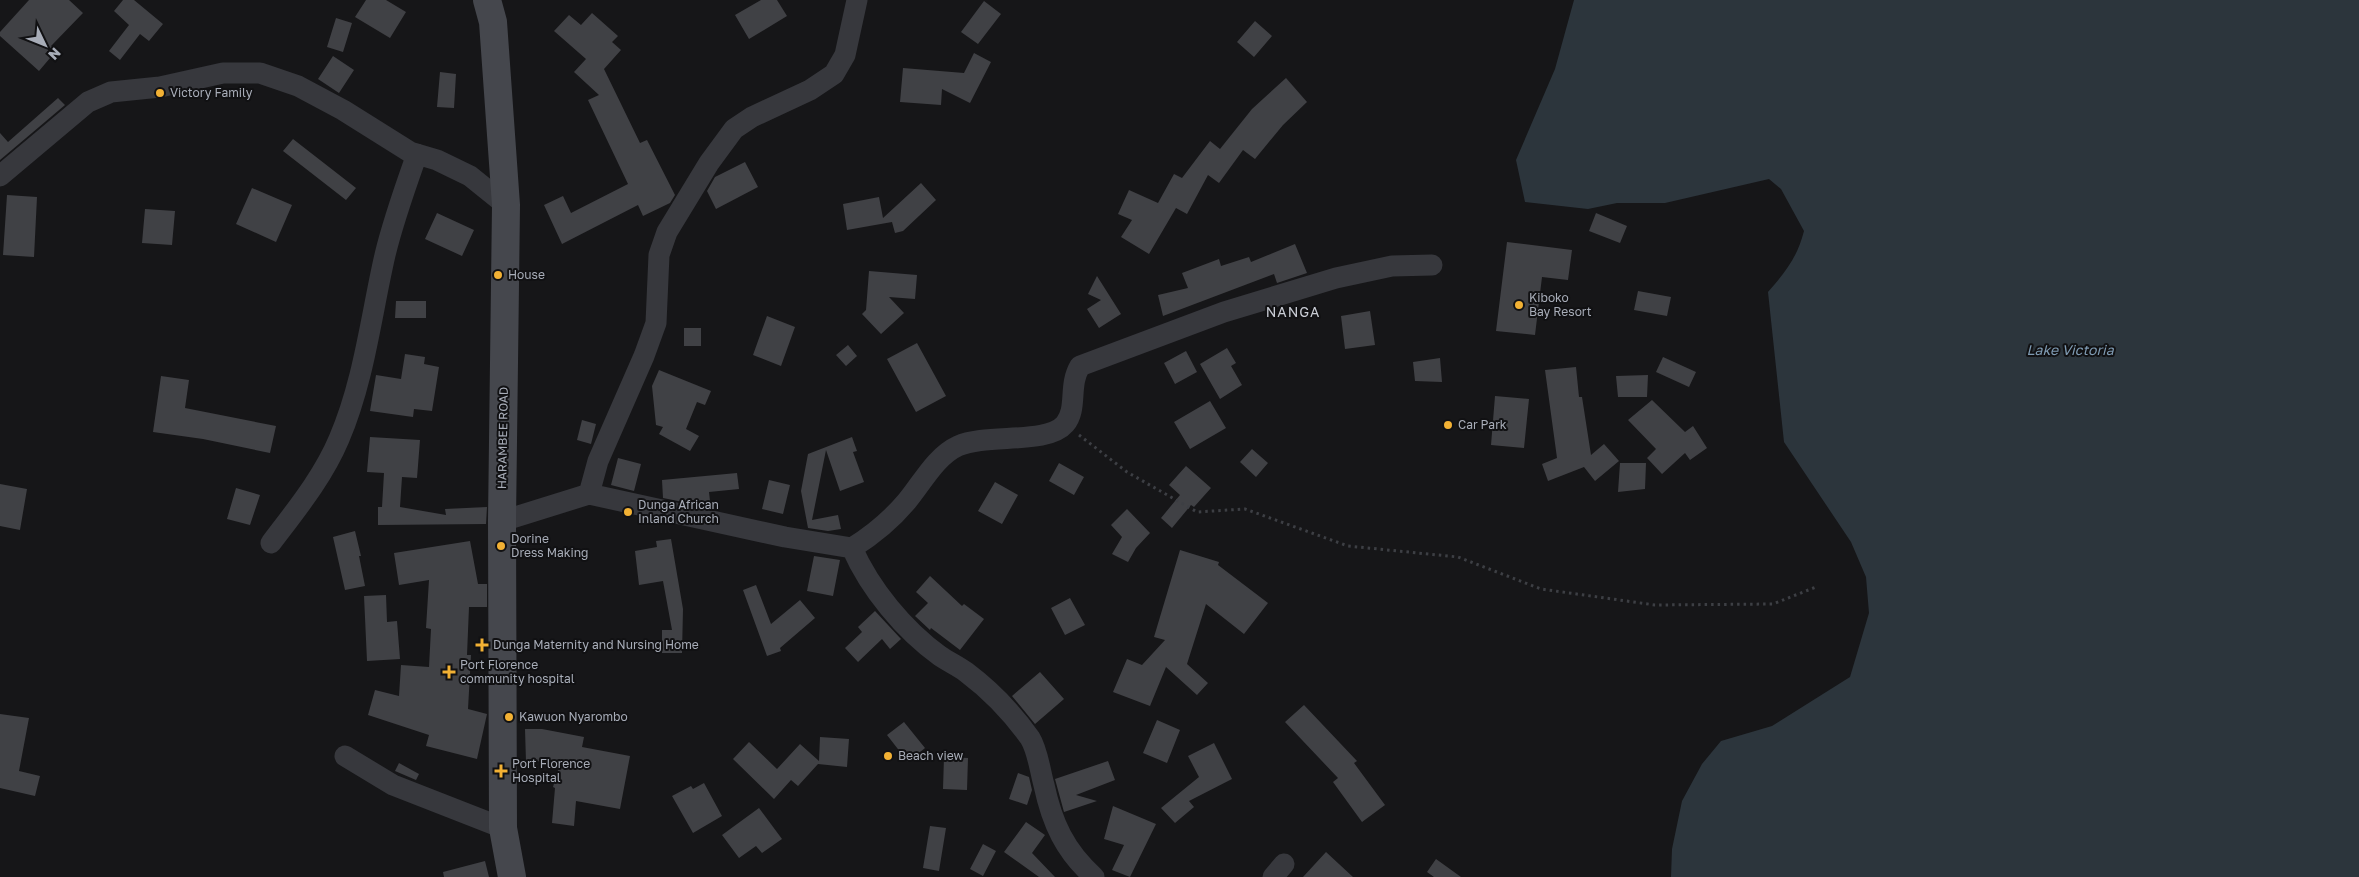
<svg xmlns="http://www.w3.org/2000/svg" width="2359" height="877" viewBox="0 0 2359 877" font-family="'Golos Text',sans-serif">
<rect width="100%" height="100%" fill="#161618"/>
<path fill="#2c353c" d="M1574,0H2359V877H1671L1672,849L1682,801L1702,764L1721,741L1772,726L1850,677L1869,613L1866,577L1851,542L1784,442L1768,292C1786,271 1797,258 1804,231L1781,189L1769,179L1665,203H1617L1588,209L1525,202L1516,160L1555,69Z"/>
<path fill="#404145" d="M29,0H69L83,13L51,46L56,51L39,71L0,36V32Z
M123,0H134L163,24L149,41L140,34L120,60L109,51L129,25L114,11Z
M366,0H386L406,12L390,38L355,17Z
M761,0H777L787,16L749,39L735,15Z
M984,1L1001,14L978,44L961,32Z
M592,13L618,36L612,42L621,50L604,69L640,143L647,140L675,195L670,203L643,216L638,205L562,244L544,205L563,196L571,213L628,184L588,100L599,95L574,72L586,59L554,31L569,15L581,25Z
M336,18L352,23L343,52L327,47Z
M1255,21L1272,36L1254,57L1237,42Z
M974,53L991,62L970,103L942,89L941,105L900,102L903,68L964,73Z
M333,56L354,70L339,93L318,79Z
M440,72L456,74L454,108L437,107Z
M1286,78L1307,102L1283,125L1255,159L1243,150L1219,183L1208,175L1187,214L1176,208L1149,254L1121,237L1132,220L1118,214L1129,190L1158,203L1174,174L1182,178L1210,141L1220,149L1252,109Z
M58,98L65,105L0,160V133L8,142Z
M293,139L356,188L346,200L283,151Z
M745,162L758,187L716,209L707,191L715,177Z
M921,183L936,200L903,231L895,233L892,222L847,230L843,204L879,197L883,218Z
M252,188L292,205L276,242L236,224Z
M7,195L37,197L34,257L3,255Z
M145,209L175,211L172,245L142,243Z
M437,213L474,230L462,256L425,239Z
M1596,213L1627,226L1620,243L1589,231Z
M1507,242L1572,250L1568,280L1542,277L1535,335L1496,331Z
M1295,244L1307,273L1277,283L1274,274L1163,316L1158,295L1188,288L1182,273L1219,259L1221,266L1249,257L1251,262Z
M869,271L917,275L915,299L889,297L904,313L881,334L862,314L866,310Z
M1097,276L1121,314L1099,328L1087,309L1101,300L1088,294Z
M1638,291L1671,297L1667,316L1634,310Z
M396,301H426V318H395Z
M1370,311L1375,345L1345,349L1341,316Z
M767,316L795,327L781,366L753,355Z
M684,328H701V346H684Z
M917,343L946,396L916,412L887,359Z
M848,345L857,356L846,366L836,355Z
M1227,348L1236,363L1231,366L1242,385L1220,399L1200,364Z
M1186,351L1197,372L1175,384L1164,363Z
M405,354L425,357L424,364L439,367L432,411L414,409L413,417L370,411L376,375L401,379Z
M1663,357L1696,372L1689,387L1656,372Z
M1440,358L1442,382L1415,381L1413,362Z
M1576,367L1579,397H1582L1591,455L1604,444L1619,461L1595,481L1584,467L1548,481L1542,464L1557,458L1545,370Z
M659,370L711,391L705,405L697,402L686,429L699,436L690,451L659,434L663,427L656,425L652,386Z
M1648,375L1647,397H1618L1616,376Z
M161,376L189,380L185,408L276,426L270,453L203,439L153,432Z
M1495,396L1529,399L1524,448L1491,445Z
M1652,400L1685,432L1693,426L1707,448L1690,460L1685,453L1662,474L1647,458L1656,449L1628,420Z
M1210,401L1226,428L1190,449L1174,422Z
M582,420L596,424L591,444L577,440Z
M370,437L420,440L417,478L402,477L400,507L446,515L445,509L487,507L486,524L378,525V507H382L384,473L367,472Z
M852,437L857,451L853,452L864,482L840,491L826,450L812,520L838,515L841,529L828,531L808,528L801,491L808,454Z
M1252,449L1268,463L1256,477L1240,462Z
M618,458L641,464L634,491L611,485Z
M1059,463L1084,477L1074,495L1049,481Z
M1620,463H1646L1645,489L1618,492Z
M1186,466L1211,488L1194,507L1191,505L1172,528L1161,518L1180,495L1169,485Z
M737,473L739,489L709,492L710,501L688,503L663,498L662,480Z
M769,480L790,485L783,514L762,509Z
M995,482L1018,495L1002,524L978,511Z
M0,484L27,489L20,530L0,526Z
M236,488L260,495L250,525L227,519Z
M1127,509L1150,533L1136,548L1128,562L1112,554L1122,537L1111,525Z
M355,531L361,556H359L365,586L345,590L333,537Z
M671,539L683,609L682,653H662V630H672L663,581L639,585L635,551L657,547L656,541Z
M470,541L478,584H487V607H469L467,655H471L468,709L487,714L477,759L426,746L429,735L368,715L375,690L399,696L401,665L429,667L431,629L426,628L429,580L399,585L394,553Z
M1180,550L1219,562L1218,565L1268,603L1244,634L1206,604L1187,664L1208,683L1197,695L1166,667L1150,706L1113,692L1127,659L1142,665L1165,640L1154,637Z
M814,556L840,560L833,596L807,591Z
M930,576L962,606L964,604L984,619L960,650L931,628L930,630L915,616L928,603L916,592Z
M756,585L771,624L800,600L815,618L780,648L781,651L767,656L743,590Z
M386,595L387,622L397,621L400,659L367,661L364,596Z
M1070,598L1085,625L1065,635L1051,608Z
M875,611L901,639L890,649L882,639L858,662L845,648L862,632L858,627Z
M1040,672L1064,699L1035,724L1012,696Z
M1304,705L1357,761L1354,763L1385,805L1362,822L1333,782L1338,778L1285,722Z
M0,714L29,718L19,771L40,776L35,796L0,788Z
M1157,720L1180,730L1167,763L1143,753Z
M904,722L925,748L908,762L887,735Z
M525,729H542L584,737L582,747L630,756L620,809L576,801L574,826L552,823L555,788L553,787L561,760L526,762Z
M820,737L849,739L847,767L818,764L798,786L791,780L774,799L733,759L749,742L777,769L800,744L819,761Z
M1214,743L1232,779L1189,801L1194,807L1175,823L1161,808L1199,777L1188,756Z
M944,757L968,758L967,790L943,789Z
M1108,761L1115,780L1076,795L1097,801L1064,812L1055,779Z
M399,763L419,774L416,780L395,771Z
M1018,773L1029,777L1032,790L1027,805L1009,799Z
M704,783L722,816L693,833L672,796L691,786L693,789Z
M1113,806L1156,824L1130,877L1112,870L1124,845L1104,839Z
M759,808L782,839L762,853L756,846L739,858L722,835Z
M1026,822L1045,835L1032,853L1055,877H1039L1004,852Z
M930,826L946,828L939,871L923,868Z
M983,844L996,851L983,876L970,869Z
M1326,852L1353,877H1303Z
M1436,859L1461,877H1434L1427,872Z
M485,861L489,877H444L443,872Z"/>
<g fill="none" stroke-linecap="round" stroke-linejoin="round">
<path stroke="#3d3f44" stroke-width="3" stroke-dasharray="2.5 4" stroke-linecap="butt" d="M1079,435L1127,472L1197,512L1245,509L1348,546L1458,557L1541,589L1655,605L1773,604L1816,587"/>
<path stroke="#37383d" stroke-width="21" d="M0,176L88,102L111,92L160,87L223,73H260L298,86L343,110L410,152L437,160L470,176L506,205
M589,494L598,461L644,356L656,323L659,255L667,232L709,163L734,129L752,117L810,90L834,74L845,55L857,0
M502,521L589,494L785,537L852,548C873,535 891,520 907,501C922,483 936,456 958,446C987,433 1047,445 1065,424C1078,408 1068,386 1080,366L1224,312L1336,278L1392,266L1432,265
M271,543C296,510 323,477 339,439C364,381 371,316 385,255C393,221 405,188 417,154
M852,548C870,589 904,630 940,656C949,662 958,666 966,672C990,690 1013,714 1030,738C1038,751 1040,771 1044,785C1052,823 1065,851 1094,877
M345,756L393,785L503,828
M1273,877L1284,864"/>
<path stroke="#45474d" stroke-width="28" d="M487,0L493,22L506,205L502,521L503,828L512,877"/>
</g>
<g fill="#f2b134" stroke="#111113" stroke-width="2">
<circle cx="160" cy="93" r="5"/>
<circle cx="498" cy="275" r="5"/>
<circle cx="1519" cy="305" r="5"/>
<circle cx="1448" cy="425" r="5"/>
<circle cx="628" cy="512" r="5"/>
<circle cx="501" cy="546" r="5"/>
<path d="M479.5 637.5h5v5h5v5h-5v5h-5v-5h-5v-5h5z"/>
<path d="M446.5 664.5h5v5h5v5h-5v5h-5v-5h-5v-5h5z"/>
<circle cx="509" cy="717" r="5"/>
<circle cx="888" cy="756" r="5"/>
<path d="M498.5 763.5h5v5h5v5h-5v5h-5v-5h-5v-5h5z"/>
</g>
<g text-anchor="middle" stroke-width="4" stroke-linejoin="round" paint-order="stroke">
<g font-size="12" fill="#a8adb8" stroke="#111113" text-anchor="start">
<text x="170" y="97">Victory Family</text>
<text x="508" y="279">House</text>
<text x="1529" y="302">Kiboko<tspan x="1529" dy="14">Bay Resort</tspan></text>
<text x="1458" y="429">Car Park</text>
<text x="638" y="509">Dunga African<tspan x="638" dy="14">Inland Church</tspan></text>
<text x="511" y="543">Dorine<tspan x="511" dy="14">Dress Making</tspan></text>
<text x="493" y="649">Dunga Maternity and Nursing Home</text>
<text x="460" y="669">Port Florence<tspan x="460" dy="14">community hospital</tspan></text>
<text x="519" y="721">Kawuon Nyarombo</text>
<text x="898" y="760">Beach view</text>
<text x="512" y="768">Port Florence<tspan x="512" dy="14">Hospital</tspan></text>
</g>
<g font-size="12" fill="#a8adb8" stroke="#111113">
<text transform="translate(503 438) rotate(-89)" y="4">HARAMBEE ROAD</text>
</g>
<g font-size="14" letter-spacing="1" fill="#c9ccd4" stroke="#111113">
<text x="1293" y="317">NANGA</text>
</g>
<g font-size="14" font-style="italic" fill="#7f9bb3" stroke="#111113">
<text x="2070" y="355">Lake Victoria</text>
</g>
</g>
<g transform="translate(45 45) rotate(133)" stroke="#111113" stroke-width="4" paint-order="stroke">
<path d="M0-4L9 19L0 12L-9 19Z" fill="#a8adb8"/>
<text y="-8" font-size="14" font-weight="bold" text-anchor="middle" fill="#a8adb8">N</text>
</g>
</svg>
